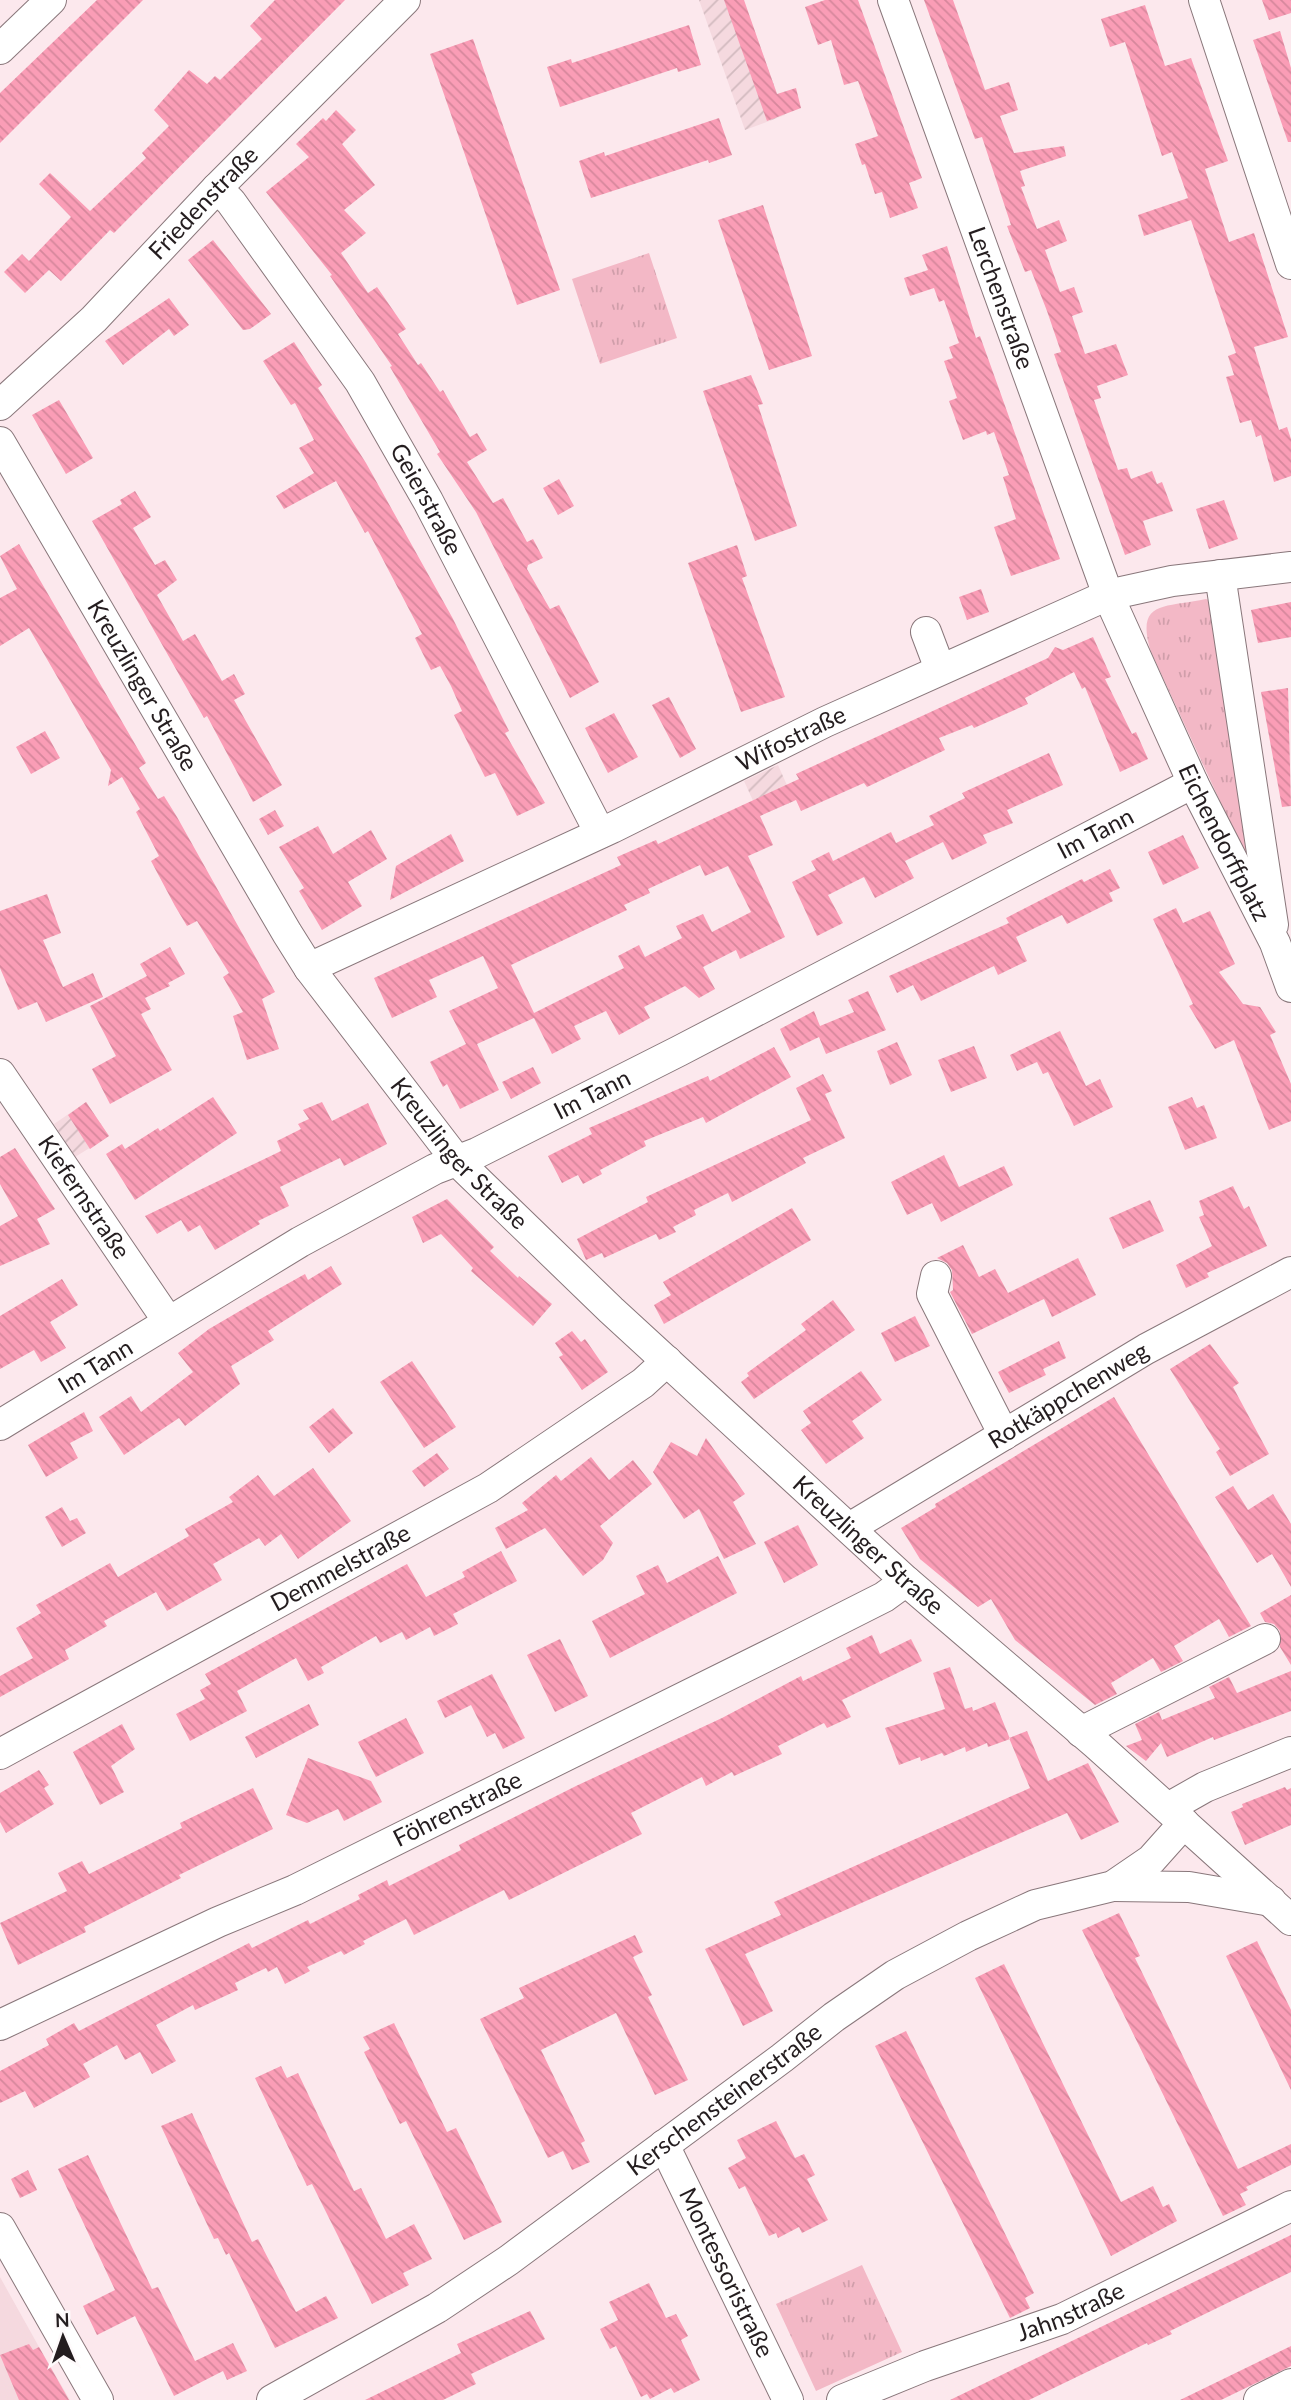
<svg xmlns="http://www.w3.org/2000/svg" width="1291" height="2400" viewBox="0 0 1291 2400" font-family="Lato,sans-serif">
<defs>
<pattern id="industrial-furrows" width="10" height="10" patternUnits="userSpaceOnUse" patternTransform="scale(1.75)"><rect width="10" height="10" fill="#f5d9df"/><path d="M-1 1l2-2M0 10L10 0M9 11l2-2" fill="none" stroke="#d2babf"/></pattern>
<pattern id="park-tufts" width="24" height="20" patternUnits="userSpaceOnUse" patternTransform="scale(1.75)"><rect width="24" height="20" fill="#f3b8c6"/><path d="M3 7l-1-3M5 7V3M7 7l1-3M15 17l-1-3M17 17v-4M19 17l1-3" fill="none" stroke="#d09eaa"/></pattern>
<pattern id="building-back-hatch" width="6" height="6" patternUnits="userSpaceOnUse" patternTransform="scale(1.75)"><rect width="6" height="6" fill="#fa9db6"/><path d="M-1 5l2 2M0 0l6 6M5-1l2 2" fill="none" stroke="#d6879c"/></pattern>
</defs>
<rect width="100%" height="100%" fill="#fce8ed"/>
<path fill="#f5d9df" d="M0,2277L39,2347L70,2400H0Z"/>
<path fill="url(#industrial-furrows)" d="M699,0H743L785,115L745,130Z
M778,765L794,801L760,816L744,781Z
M86,1102L109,1136L75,1157L54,1124Z"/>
<path fill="url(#park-tufts)" d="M649,253L677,338L600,364L572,279Z
M1206,599L1211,601L1250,866L1151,652C1135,600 1164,608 1206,599Z
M862,2265L902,2352L816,2391L776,2304Z"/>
<path fill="url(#building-back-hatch)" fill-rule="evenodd" d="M97,0H143L0,143V93Z
M275,0H345L114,233L110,230L61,281L49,270L25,293L4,272L22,254L29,261L71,217L39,184L50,173L90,211L146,158L142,153L169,126L154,110L189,70L207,84L215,76L220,80L262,39L250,26Z
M724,0H744L777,94L796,88L801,108L767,121Z
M825,0H858L922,178L909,183L918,208L890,218L882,192L875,194L865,164L862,165L855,144L878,136L858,81L844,85L831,40L818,45L805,7Z
M924,0H953L985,90L1009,82L1018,110L1000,116L1014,153L1064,146L1066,156L1020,171L1025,186L1021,187L1037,229L1059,220L1067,241L1045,250L1060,292L1074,287L1083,312L1072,316L1085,354L1116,344L1128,375L1097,386L1101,398L1094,400L1118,470L1127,468L1131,479L1152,471L1157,484L1162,482L1173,511L1143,521L1151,545L1125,555L1054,354L1061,352L1047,311L1031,270L1025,272L1007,226L1011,225L982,137L975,139Z
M1262,0H1291V13L1269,20Z
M1145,5L1165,66L1191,58L1228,161L1205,169L1229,242L1254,233L1288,337L1254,347L1279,430L1287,427L1291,439V476L1274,482L1261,435L1256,437L1251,420L1240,423L1226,377L1234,375L1228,356L1236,353L1191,220L1144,236L1138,215L1188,198L1172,152L1162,156L1125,42L1110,47L1101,19Z
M689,25L701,65L678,72L677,68L560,107L547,67L571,59L572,63Z
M1280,31L1291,68V142H1288L1253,40Z
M473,39L560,290L517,305L430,54Z
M336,110L356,130L342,144L375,185L344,210L366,233L341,253L368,293L377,287L406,329L398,334L418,365L421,363L440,392L443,390L470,437L477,433L487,450L467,462L493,503L503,498L527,542L533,539L543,558L528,565L527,569L550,609L559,605L599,682L570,698L476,512L437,454L440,452L390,367L392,366L330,276L332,275L266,192L309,157L296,144L323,118L326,121Z
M719,118L732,155L709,163L708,160L591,198L579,161L604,152L605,156Z
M763,205L812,356L769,370L718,220Z
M213,240L271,314L250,329L243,330L188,260Z
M947,246L976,338L980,336L1060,559L1011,576L994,527L1016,519L1003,477L1009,475L994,432L987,435L986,431L963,440L949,401L957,398L944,361L953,358L949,347L959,343L944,300L939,302L934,288L910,296L904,278L928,270L922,255Z
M169,298L189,325L174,336L169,329L123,365L105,341Z
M294,342L322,385L318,388L366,463L452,617L509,731L505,733L545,803L517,816L495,773L485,777L454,715L462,711L451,686L440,666L431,670L415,638L422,634L368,531L365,533L336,481L284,509L276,496L314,473L299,448L314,440L295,403L291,405L263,361Z
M751,375L763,404L758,405L797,526L755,541L703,391Z
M59,400L93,458L66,474L32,415Z
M559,479L574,506L558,515L543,488Z
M135,491L151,517L133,528L155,565L165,560L177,580L157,595L183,641L195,634L222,681L234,674L245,694L234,700L282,785L253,802L207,716L204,718L181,678L92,521L122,504L120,500Z
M1224,500L1238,539L1209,549L1196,509Z
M19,544L146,763L139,768L158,799L164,796L177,817L275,992L262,999L279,1049L247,1060L233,1016L243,1012L223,977L229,973L197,921L187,926L175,906L151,861L159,856L136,812L140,809L122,777L108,786L111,770L29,628L0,646V598L17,589L0,556Z
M737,545L747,576L742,578L785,697L741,712L688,563Z
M981,589L989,612L967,620L959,597Z
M1291,602V637L1258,643L1251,610Z
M1093,637L1111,677L1105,679L1132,734L1136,732L1148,759L1120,772L1085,687L1082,689L1074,672L1025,698L1028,704L974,728L972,725L939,738L945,750L867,787L864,783L801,811L796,800L760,816L773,845L748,856L785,937L740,959L736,950L703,967L715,989L699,998L685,986L644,1007L650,1018L619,1035L606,1011L574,1026L581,1039L552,1054L534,1018L477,1044L499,1090L460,1109L447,1084L443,1087L430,1062L466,1044L449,1011L498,988L483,956L429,980L437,997L392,1018L374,978L621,865L617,857L656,840L658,844L799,779L796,774L1048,658L1055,647L1063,650ZM700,865L705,876L728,866L751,912L712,932L703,914L676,926L682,938L645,957L639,945L618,956L624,968L534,1013L511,965L627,910L624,905L650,893L648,889Z
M1288,688L1291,806L1282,807L1261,692Z
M669,697L696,749L680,758L652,705Z
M614,713L638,757L608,773L585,728Z
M45,731L60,758L31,774L16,747Z
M1049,753L1063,785L1007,810L1013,823L983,835L987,843L952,860L943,842L905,861L914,878L875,898L864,877L828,895L843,923L817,936L792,882L816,870L811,861L829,852L833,861L891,832L896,843L934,825L929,816L965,798L962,793Z
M275,810L284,826L268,835L259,819Z
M318,826L333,854L371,830L387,859L348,882L362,906L322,930L299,891L304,888L279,847Z
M451,834L464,861L390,900L396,866Z
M1183,835L1199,868L1163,885L1148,852Z
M1110,869L1120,888L1109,893L1113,901L1067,924L1062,915L1016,937L1027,961L998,975L994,966L921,1001L913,985L897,993L889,976L1009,923L1006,918L1082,879L1084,882Z
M47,894L61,933L43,940L63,987L93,973L103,997L46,1022L37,1002L18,1010L0,968V911Z
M1176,908L1183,923L1210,911L1235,964L1219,972L1243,1004L1260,1007L1276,1032L1270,1035L1291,1084V1121L1269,1130L1234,1040L1215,1049L1189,1006L1193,1004L1153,919Z
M170,947L185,974L168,983L170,986L145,998L151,1009L141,1014L172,1070L110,1104L92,1069L116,1056L90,1006L147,976L140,964Z
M868,991L886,1030L826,1054L819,1037L790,1051L780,1029L814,1011L820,1026L854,1012L848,1000Z
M1060,1031L1086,1086L1100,1079L1113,1107L1074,1126L1048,1072L1043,1074L1037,1062L1017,1071L1010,1055Z
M897,1042L912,1075L890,1085L877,1051Z
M974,1046L987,1078L951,1092L938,1060Z
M774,1047L791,1077L706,1123L703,1117L644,1141L646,1146L600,1170L602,1174L583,1184L578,1175L562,1183L548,1156L592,1134L589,1128L708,1076L710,1081Z
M533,1067L541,1083L511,1099L502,1082Z
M823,1074L832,1091L825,1094L845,1138L803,1158L806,1163L732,1202L728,1193L694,1210L696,1215L673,1227L676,1232L659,1240L656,1234L604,1258L602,1253L586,1260L577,1239L648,1202L646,1197L811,1120L796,1088Z
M213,1097L237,1133L135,1200L106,1154L122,1144L125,1149L158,1128L160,1131Z
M1192,1097L1197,1108L1204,1105L1217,1138L1185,1150L1168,1107Z
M86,1102L109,1136L90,1149L68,1115Z
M322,1102L332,1121L368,1103L387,1144L344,1166L340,1158L280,1187L289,1206L258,1221L260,1224L215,1250L200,1225L188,1232L181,1220L157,1234L145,1216L281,1151L277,1141L301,1129L298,1124L309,1119L303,1110Z
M15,1148L55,1209L37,1219L50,1244L0,1266V1226L18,1216L0,1184V1157Z
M944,1155L959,1187L1004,1166L1013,1185L941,1222L932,1203L907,1215L891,1182Z
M1233,1186L1244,1209L1249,1206L1267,1246L1207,1273L1209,1277L1186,1288L1176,1265L1212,1246L1199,1217L1204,1215L1199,1201Z
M447,1199L494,1247L490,1251L518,1278L519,1276L552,1304L533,1326L471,1271L473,1268L441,1234L423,1243L412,1217Z
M1150,1200L1164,1231L1123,1249L1109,1218Z
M792,1208L811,1240L664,1324L654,1305L671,1295L663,1282Z
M963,1245L979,1277L995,1269L1008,1293L1078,1258L1096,1295L1052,1317L1044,1299L972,1334L950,1292L953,1290L952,1270L947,1263L937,1258Z
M331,1266L342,1284L268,1331L274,1340L231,1366L240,1384L185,1426L179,1418L124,1455L99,1417L131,1396L141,1412L193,1372L178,1353L209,1329L262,1298L305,1274L308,1280Z
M62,1279L78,1305L50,1322L66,1348L41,1362L34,1350L0,1369V1316Z
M833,1300L855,1330L754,1399L741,1382L749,1376L747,1373L806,1330L801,1324Z
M915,1316L930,1346L895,1362L881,1333Z
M572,1331L581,1342L585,1339L608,1372L582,1390L559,1357L563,1355L555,1343Z
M1059,1341L1066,1358L1043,1369L1046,1375L1009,1393L998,1372Z
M1210,1344L1239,1383L1233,1387L1269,1454L1230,1476L1216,1452L1220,1449L1170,1369Z
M412,1361L456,1427L424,1448L380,1382Z
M861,1371L882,1400L852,1421L864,1438L826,1464L801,1430L811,1423L803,1411Z
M1114,1397L1251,1626L1229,1637L1219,1619L1174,1646L1183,1661L1161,1672L1153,1658L1111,1683L1117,1694L1095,1705L1015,1640L991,1599L978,1607L920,1559L901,1528L936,1507L935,1504Z
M333,1408L353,1433L329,1453L309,1427Z
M84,1412L93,1431L70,1443L78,1458L46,1477L28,1445Z
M706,1438L745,1494L733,1502L756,1544L724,1559L699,1509L684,1519L653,1472L671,1442L697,1456Z
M437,1453L449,1469L424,1487L412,1471Z
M591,1457L609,1480L633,1460L652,1484L600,1526L613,1543L603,1560L583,1576L545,1528L506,1549L495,1528L528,1510L522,1503L556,1475L561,1481Z
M313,1468L351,1521L298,1559L281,1534L265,1546L259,1538L213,1564L222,1580L167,1611L156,1592L104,1621L107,1626L65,1650L69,1659L0,1697V1676L33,1658L16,1628L41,1613L36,1605L110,1563L118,1577L189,1536L185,1529L233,1502L229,1497L258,1475L274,1496Z
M1233,1486L1248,1510L1273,1494L1291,1524V1587L1272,1554L1257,1563L1215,1497Z
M62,1507L70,1521L77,1518L86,1533L62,1547L45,1517Z
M798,1525L818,1565L784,1583L764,1542Z
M501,1551L517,1581L453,1614L458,1624L434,1636L430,1627L406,1640L402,1632L380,1643L376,1636L321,1667L324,1673L308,1681L296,1658L237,1691L247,1711L190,1741L176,1714L205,1699L200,1690L211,1684L205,1674L407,1564L426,1597L465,1577L462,1572Z
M718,1556L737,1593L610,1658L592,1621L645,1594L636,1576L658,1565L667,1583Z
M1291,1595V1665L1280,1647V1631L1274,1624L1265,1622L1260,1613Z
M872,1635L880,1654L911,1639L922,1661L842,1700L851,1717L827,1728L824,1723L778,1746L782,1754L734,1776L732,1772L706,1786L702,1777L631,1813L642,1834L509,1900L504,1890L414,1935L406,1919L363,1941L365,1944L344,1955L341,1951L307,1967L310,1971L285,1984L277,1967L268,1972L266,1968L235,1983L238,1990L195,2010L193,2005L156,2025L176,2061L152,2074L140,2052L125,2060L117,2045L83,2064L90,2077L34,2108L25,2091L0,2103V2071L49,2045L46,2039L74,2023L79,2031L249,1943L252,1948L308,1920L310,1924L360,1899L358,1895L387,1880L389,1886L461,1850L459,1845L576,1786L722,1718L801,1676L803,1681L851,1658L846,1648Z
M560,1639L588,1696L555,1712L527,1655Z
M950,1667L965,1709L972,1707L973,1711L995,1702L1010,1739L988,1747L987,1743L966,1752L965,1747L944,1756L942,1753L921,1761L920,1757L899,1765L885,1728L945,1709L933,1673Z
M1291,1671V1711L1214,1740L1213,1737L1167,1757L1161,1743L1146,1761L1126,1746L1142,1740L1135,1724L1159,1712L1162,1720L1215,1698L1209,1687L1229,1677L1237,1693Z
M492,1674L525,1738L503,1749L495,1733L487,1737L471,1705L445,1718L437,1701Z
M309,1704L319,1725L256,1758L245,1737Z
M406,1718L424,1753L376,1777L358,1742Z
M122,1724L135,1749L111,1766L124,1792L100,1805L73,1752Z
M1027,1731L1048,1781L1088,1763L1119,1822L1081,1840L1067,1813L745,1954L773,2011L743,2026L705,1949L781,1915L774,1902L1030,1788L1009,1738Z
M308,1758L371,1781L382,1802L344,1821L338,1809L307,1823L286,1815Z
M39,1770L49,1785L44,1788L54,1804L6,1833L0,1822V1793Z
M1285,1787L1287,1790L1291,1788V1825L1245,1845L1231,1812L1243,1807L1242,1804Z
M253,1788L273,1829L179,1875L181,1878L84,1927L86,1932L18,1965L0,1923L67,1891L58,1873L82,1861L89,1874L182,1828L180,1823Z
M1119,1913L1140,1956L1135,1958L1238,2169L1291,2144V2165L1246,2187L1248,2190L1240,2194L1246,2205L1223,2216L1082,1930Z
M635,1935L643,1952L633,1957L652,1995L648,1997L688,2080L655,2095L616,2013L541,2050L585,2141L581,2143L590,2162L572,2170L563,2151L548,2158L480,2019L524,1998L519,1988Z
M1257,1941L1291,2010V2090L1226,1956Z
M1004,1964L1121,2202L1153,2186L1163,2207L1169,2204L1177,2221L1111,2256L975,1978Z
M394,2023L447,2132L456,2128L502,2222L464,2240L406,2121L400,2124L364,2052L370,2049L363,2037Z
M906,2031L1034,2293L1025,2298L1030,2308L1010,2318L875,2046Z
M281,2066L287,2078L298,2073L354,2191L361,2188L386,2239L414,2224L432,2259L403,2273L409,2285L372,2304L312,2184L307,2186L255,2078Z
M192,2113L252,2242L258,2239L296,2312L326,2296L338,2318L275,2348L229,2253L226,2255L218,2238L214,2239L161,2126Z
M776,2121L795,2158L804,2154L815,2175L807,2179L828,2220L802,2233L799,2227L778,2238L776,2233L769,2236L745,2186L739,2189L728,2168L746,2158L737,2140Z
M88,2155L152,2289L158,2287L195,2361L233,2343L247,2371L227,2380L223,2371L174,2396L135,2316L97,2335L83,2306L115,2290L58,2169Z
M28,2170L37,2190L20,2198L11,2179Z
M1291,2235V2272L1170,2331L1172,2334L1148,2345L1147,2343L1029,2400H950Z
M649,2283L666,2318L676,2314L688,2336L681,2340L700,2380L674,2393L671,2388L650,2399L647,2394L641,2397L616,2346L610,2349L600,2329L618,2320L609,2302Z
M530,2311L545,2339L471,2374L476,2384L443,2400H365L461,2353L457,2344Z
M29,2344L33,2350L39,2347L69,2400H19L0,2355Z
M1291,2346V2366L1221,2400H1180Z"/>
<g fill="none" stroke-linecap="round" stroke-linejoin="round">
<defs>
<g id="minor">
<path id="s1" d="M893,0L1108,595L1193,783L1275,943L1291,987"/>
<path d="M1204,0L1291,264"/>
<path d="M0,49L51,0"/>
<path id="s2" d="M217,188L231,202L360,382L428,501L600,833"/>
<path id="s3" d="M0,405L94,319L217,188L405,0"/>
<path id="s4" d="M0,442L287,933L309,968L457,1161L611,1310L906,1581L1096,1744L1291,1920"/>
<path d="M1220,575L1273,925"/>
<path d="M926,632L940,669"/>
<path id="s5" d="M309,968L612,828L825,722L1108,595L1172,581L1291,567"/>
<path id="s6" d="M0,1074L168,1321"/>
<path d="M936,1276L932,1294L1004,1435"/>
<path id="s7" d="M0,1425L300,1242L435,1169L477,1153L679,1051L1193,783"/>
<path id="s8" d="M851,1527L1146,1349L1291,1272"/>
<path d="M1081,1732L1265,1639"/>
<path id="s9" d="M0,1754L488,1488L643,1383L667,1361"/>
<path d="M1168,1808L1205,1787L1291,1752"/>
<path d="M1113,1886L1189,1887L1271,1901"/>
<path id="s10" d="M0,2025L218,1922L295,1890L791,1644L884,1597L906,1581"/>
<path id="s11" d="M664,2145L788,2400"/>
<path d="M0,2228L98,2400"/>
<path id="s12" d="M272,2400L437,2308L509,2260L782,2058L834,2017L895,1975L968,1936L1035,1905L1113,1886L1151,1860L1184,1823"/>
<path id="s13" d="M842,2400L925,2366L1062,2319L1291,2206"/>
<path d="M1259,2400L1291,2384"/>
</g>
</defs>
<use href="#minor" stroke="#89777b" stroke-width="32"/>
<use href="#minor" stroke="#fff" stroke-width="30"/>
</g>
<g text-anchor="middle" stroke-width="5" stroke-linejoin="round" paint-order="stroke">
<g font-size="24" fill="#241d1f" stroke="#fefafb">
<text dy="8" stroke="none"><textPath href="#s3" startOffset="287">Friedenstraße</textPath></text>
<text dy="8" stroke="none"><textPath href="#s1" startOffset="317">Lerchenstraße</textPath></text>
<text dy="8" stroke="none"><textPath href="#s2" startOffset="376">Geierstraße</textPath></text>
<text dy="8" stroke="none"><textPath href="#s4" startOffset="282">Kreuzlinger Straße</textPath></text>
<text dy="8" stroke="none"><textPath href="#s5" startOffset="534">Wifostraße</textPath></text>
<text dy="8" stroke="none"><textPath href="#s7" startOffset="1246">Im Tann</textPath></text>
<text dy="8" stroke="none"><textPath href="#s1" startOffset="906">Eichendorffplatz</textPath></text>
<text dy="8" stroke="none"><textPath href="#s7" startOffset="679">Im Tann</textPath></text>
<text dy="8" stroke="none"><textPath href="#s4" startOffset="849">Kreuzlinger Straße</textPath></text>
<text dy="8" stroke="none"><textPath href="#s6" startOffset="149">Kiefernstraße</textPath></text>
<text dy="8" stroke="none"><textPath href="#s7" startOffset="112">Im Tann</textPath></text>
<text dy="8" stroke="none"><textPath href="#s8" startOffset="254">Rotkäppchenweg</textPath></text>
<text dy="8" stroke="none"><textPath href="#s4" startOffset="1416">Kreuzlinger Straße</textPath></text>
<text dy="8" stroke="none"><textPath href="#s9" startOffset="388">Demmelstraße</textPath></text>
<text dy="8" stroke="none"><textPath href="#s10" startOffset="506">Föhrenstraße</textPath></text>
<text dy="8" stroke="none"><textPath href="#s12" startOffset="544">Kerschensteinerstraße</textPath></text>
<text dy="8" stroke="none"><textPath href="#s11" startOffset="142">Montessoristraße</textPath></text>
<text dy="8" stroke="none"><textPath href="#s13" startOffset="245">Jahnstraße</textPath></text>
</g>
</g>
<g transform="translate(63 2337) rotate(358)" stroke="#fefafb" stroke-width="5" paint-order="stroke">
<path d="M0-5L12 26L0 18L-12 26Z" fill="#241d1f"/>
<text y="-10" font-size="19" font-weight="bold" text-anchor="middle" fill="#241d1f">N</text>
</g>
</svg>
